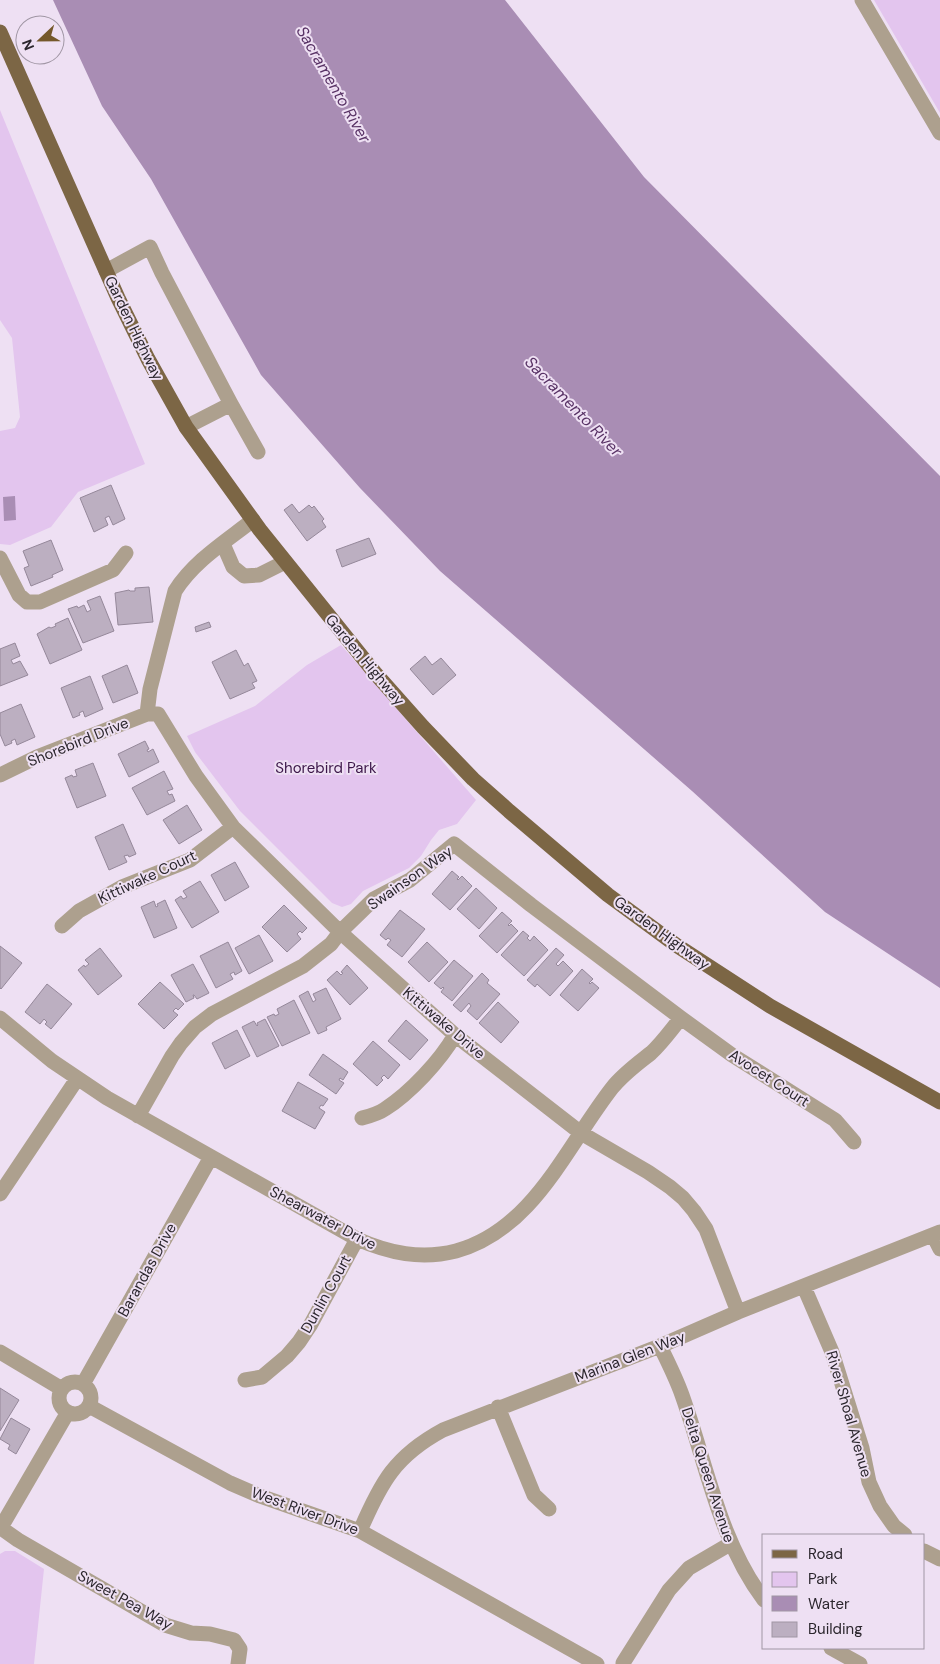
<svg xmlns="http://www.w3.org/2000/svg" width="940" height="1664" viewBox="0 0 940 1664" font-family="'DM Sans',sans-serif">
<rect width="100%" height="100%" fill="#eee0f3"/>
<path fill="#e3c5ee" d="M874,0H940V113Z
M0,110L145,464L78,492L51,527L10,545L0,544V431L15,428L20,417L12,338L0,320Z
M341,645L476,800L457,824L439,830L431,840L421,856L409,868L363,891L351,904L342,907L332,903L240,811L195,752L187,736L255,706L307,665Z
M5,1551H15L44,1569L34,1664H0V1554Z"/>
<path fill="#a98db4" d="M53,0H505L644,177L940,476V988L825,912L692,791L440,571L360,488L261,375L151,179L102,106Z
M15,496L16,520L4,521L3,497Z"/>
<path fill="#bcafc1" stroke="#95889a" d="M111,485L125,519L113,525L109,516L105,518L108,525L94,532L80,498Z
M292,504L299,513L309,505L312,508L314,506L324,519L322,521L326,527L307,541L284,510Z
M369,538L376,554L342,567L336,550Z
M51,540L63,570L52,575L53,577L31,586L24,568L29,566L23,551Z
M149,587L153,622L118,625L115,593L129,590L130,591H135V588Z
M100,596L114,631L83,643L68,609L77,606L78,608L84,605L87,612L91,610L87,601Z
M68,618L82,650L50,664L37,634L49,627L51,628L56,626L55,624Z
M209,622L211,627L196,632L195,627Z
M15,643L20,656L11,660L13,664L20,661L28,675L0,686V649Z
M236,650L244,666L248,663L257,681L252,683L255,688L230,699L212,662Z
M425,656L432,665L441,658L456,675L433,695L410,669Z
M127,665L138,693L113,703L102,676Z
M90,676L103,709L85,717L83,711L79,713L80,715L73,718L61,688Z
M21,704L35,737L17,745L15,739L11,741L12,743L5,746L0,734V713Z
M145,741L149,749L147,750L148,752L153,749L159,762L129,777L118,754Z
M93,763L106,796L77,808L65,778L72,775L73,777L77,776L75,770Z
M164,771L173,789L167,791L169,795L172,794L175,801L147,815L132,788Z
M187,805L202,830L179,844L163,820Z
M123,824L136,854L129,857L128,855L124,856L127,862L109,870L95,837Z
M235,862L249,887L225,901L211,875Z
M452,871L459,877L457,879L458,880L462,876L472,886L450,910L432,894Z
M200,881L219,912L192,928L175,900L181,896L183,899L187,897L183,891Z
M476,888L497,908L479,929L457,909Z
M165,900L177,928L154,938L141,907L154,901L156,907L158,906L157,904Z
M284,905L307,928L302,933L300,931L297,934L301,939L287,952L262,927Z
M400,910L425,929L402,957L387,945L391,940L388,938L386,940L380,935Z
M502,912L512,921L508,925L509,926L511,924L518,931L497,953L479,936Z
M523,931L529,936L527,938L530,941L534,936L548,950L524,976L501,955Z
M259,935L273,961L249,974L235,948Z
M228,942L242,971L235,975L234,972L230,974L233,979L216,988L200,956Z
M427,942L448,962L429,982L408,962Z
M0,946L22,963L1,989L0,988Z
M100,948L122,976L98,995L78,970L84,965L85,967L89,964L85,960Z
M556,948L564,955L556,964L558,966L563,961L573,971L550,996L537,984L535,987L527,980Z
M454,960L473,976L452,1001L441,992L444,988L443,987L441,989L434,983Z
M193,964L209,993L197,999L194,995H193L194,998L186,1002L171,975Z
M347,965L368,988L350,1005L327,980L337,971L341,975L343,973L341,972Z
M582,969L593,979L589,983L590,984L592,982L599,988L578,1011L560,995Z
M482,973L489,980L487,983L500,994L477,1020L467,1011L471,1006L469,1003L461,1012L453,1005Z
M160,982L184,1004L178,1010L176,1008L173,1011L178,1015L164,1029L138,1004Z
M47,984L72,1004L51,1029L45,1024L47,1022L44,1019L40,1024L25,1012Z
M326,988L341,1019L326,1027L327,1030L318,1034L299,996L308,991L313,1002L316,1000L313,994Z
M294,1000L310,1033L282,1046L267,1017L274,1014L275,1016L279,1014L277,1009Z
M498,1002L519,1022L501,1043L479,1023Z
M265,1019L279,1046L257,1057L242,1027L254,1021L257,1026L258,1025L257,1023Z
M406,1020L428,1040L410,1060L388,1041Z
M237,1030L250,1056L225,1069L212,1043Z
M373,1041L400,1065L388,1079L384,1075L381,1078L383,1080L377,1086L353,1064Z
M323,1054L348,1072L343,1080L340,1078L339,1080L344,1083L336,1094L309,1075Z
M298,1082L328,1099L323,1106L321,1105L319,1108L325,1112L315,1129L282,1111Z
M0,1388L19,1400L0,1431Z
M11,1418L30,1429L16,1454L8,1449L10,1445L0,1439Z"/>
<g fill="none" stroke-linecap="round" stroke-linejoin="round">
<path stroke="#ada08e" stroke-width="15" d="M862,0L940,133
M106,271L150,247L162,273L231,404L186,427
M231,404L258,452
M223,544L233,567L244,576L259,575L285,562
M0,558L19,595L27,602H40L113,570L126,553
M147,714L150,689L175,591C194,561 225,542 253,520
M0,775L37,757L147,714H158L196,776L233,827L340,932L455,1035L581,1133L648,1172L670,1187L683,1198L694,1211L706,1229L738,1312
M62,926L79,911L122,887L190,860L233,827
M0,1018L52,1061L107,1098L357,1239C389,1253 421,1260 456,1251C533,1230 566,1147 612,1088C623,1074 637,1064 651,1053C662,1043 671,1030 681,1018
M138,1116L172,1056L181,1043L195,1027L212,1014L303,966L331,944L340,932L374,899L410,880L454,844L531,905L681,1018L732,1055L835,1120L854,1142
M362,1118C370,1116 378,1114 385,1109C410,1093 440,1061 455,1035
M0,1194L77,1079
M933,1235L940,1249
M804,1287L832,1352L862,1448L869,1482L880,1506L894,1526L905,1535
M660,1346C668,1362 676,1378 682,1395C707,1465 719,1540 764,1600
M0,1352L62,1389
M245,1380L262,1377L287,1356L299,1342L311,1324L357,1239
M59 1398a16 16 0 1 1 32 0a16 16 0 1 1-32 0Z
M83,1384L211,1157
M89,1406L230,1483L260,1496L360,1531L597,1664
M498,1407L534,1495L549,1509
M1,1528L18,1540L165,1625L191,1633L210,1634L234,1640L240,1649L238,1664
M0,1529L68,1412
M360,1531C381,1482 395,1456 443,1430L660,1346L738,1312L940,1232
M924,1551L940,1559
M831,1648L860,1664
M623,1663L669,1590L689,1568L730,1544"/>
<path stroke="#7c6645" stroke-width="15" d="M0,32L118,298L148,359L186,427L260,530L375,673L423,727L473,779L509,811L608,895L676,945L770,1006L940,1102"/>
</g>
<g text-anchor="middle" stroke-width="4" stroke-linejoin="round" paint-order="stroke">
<g font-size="15" fill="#2b262d" stroke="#eee0f3">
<text transform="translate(134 328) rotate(64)" y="5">Garden Highway</text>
<text transform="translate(365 660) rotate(50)" y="5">Garden Highway</text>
<text transform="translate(78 742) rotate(-22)" y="5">Shorebird Drive</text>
<text transform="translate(147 877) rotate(-25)" y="5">Kittiwake Court</text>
<text transform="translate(410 878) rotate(-35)" y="5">Swainson Way</text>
<text transform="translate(662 933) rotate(36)" y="5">Garden Highway</text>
<text transform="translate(444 1023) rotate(40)" y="5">Kittiwake Drive</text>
<text transform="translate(769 1078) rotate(33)" y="5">Avocet Court</text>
<text transform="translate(323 1218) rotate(28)" y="5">Shearwater Drive</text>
<text transform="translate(147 1270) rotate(-61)" y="5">Barandas Drive</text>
<text transform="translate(326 1294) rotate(-61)" y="5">Dunlin Court</text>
<text transform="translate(630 1357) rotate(-21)" y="5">Marina Glen Way</text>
<text transform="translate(849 1414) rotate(74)" y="5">River Shoal Avenue</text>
<text transform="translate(708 1475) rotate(72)" y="5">Delta Queen Avenue</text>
<text transform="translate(305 1511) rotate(20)" y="5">West River Drive</text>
<text transform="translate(125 1600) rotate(29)" y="5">Sweet Pea Way</text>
</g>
<g font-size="15" fill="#3c1749" stroke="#eee0f3">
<text x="326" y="773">Shorebird Park</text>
</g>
<g font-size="16" font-style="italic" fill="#583265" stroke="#eee0f3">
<text transform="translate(334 84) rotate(60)" y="6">Sacramento River</text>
<text transform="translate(574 406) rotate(46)" y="6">Sacramento River</text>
</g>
</g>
<rect x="762" y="1534" width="162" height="115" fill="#eee0f3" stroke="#a096a4"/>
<rect x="772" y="1550" width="25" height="8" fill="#7c6645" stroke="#a096a4"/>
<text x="808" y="1559" font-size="15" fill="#2b262d">Road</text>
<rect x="772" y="1572" width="25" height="15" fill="#e3c5ee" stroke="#a096a4"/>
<text x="808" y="1584" font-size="15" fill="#2b262d">Park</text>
<rect x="772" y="1596" width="25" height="15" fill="#a98db4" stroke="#a096a4"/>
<text x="808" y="1609" font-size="15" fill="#2b262d">Water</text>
<rect x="772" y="1622" width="25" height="15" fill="#bcafc1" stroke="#a096a4"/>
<text x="808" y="1634" font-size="15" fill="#2b262d">Building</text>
<g transform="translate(40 40) rotate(248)"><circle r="24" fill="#eee0f3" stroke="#a096a4"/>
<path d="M0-4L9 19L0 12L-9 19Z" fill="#75582b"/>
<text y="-8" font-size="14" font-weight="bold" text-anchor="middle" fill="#2b262d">N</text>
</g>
</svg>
